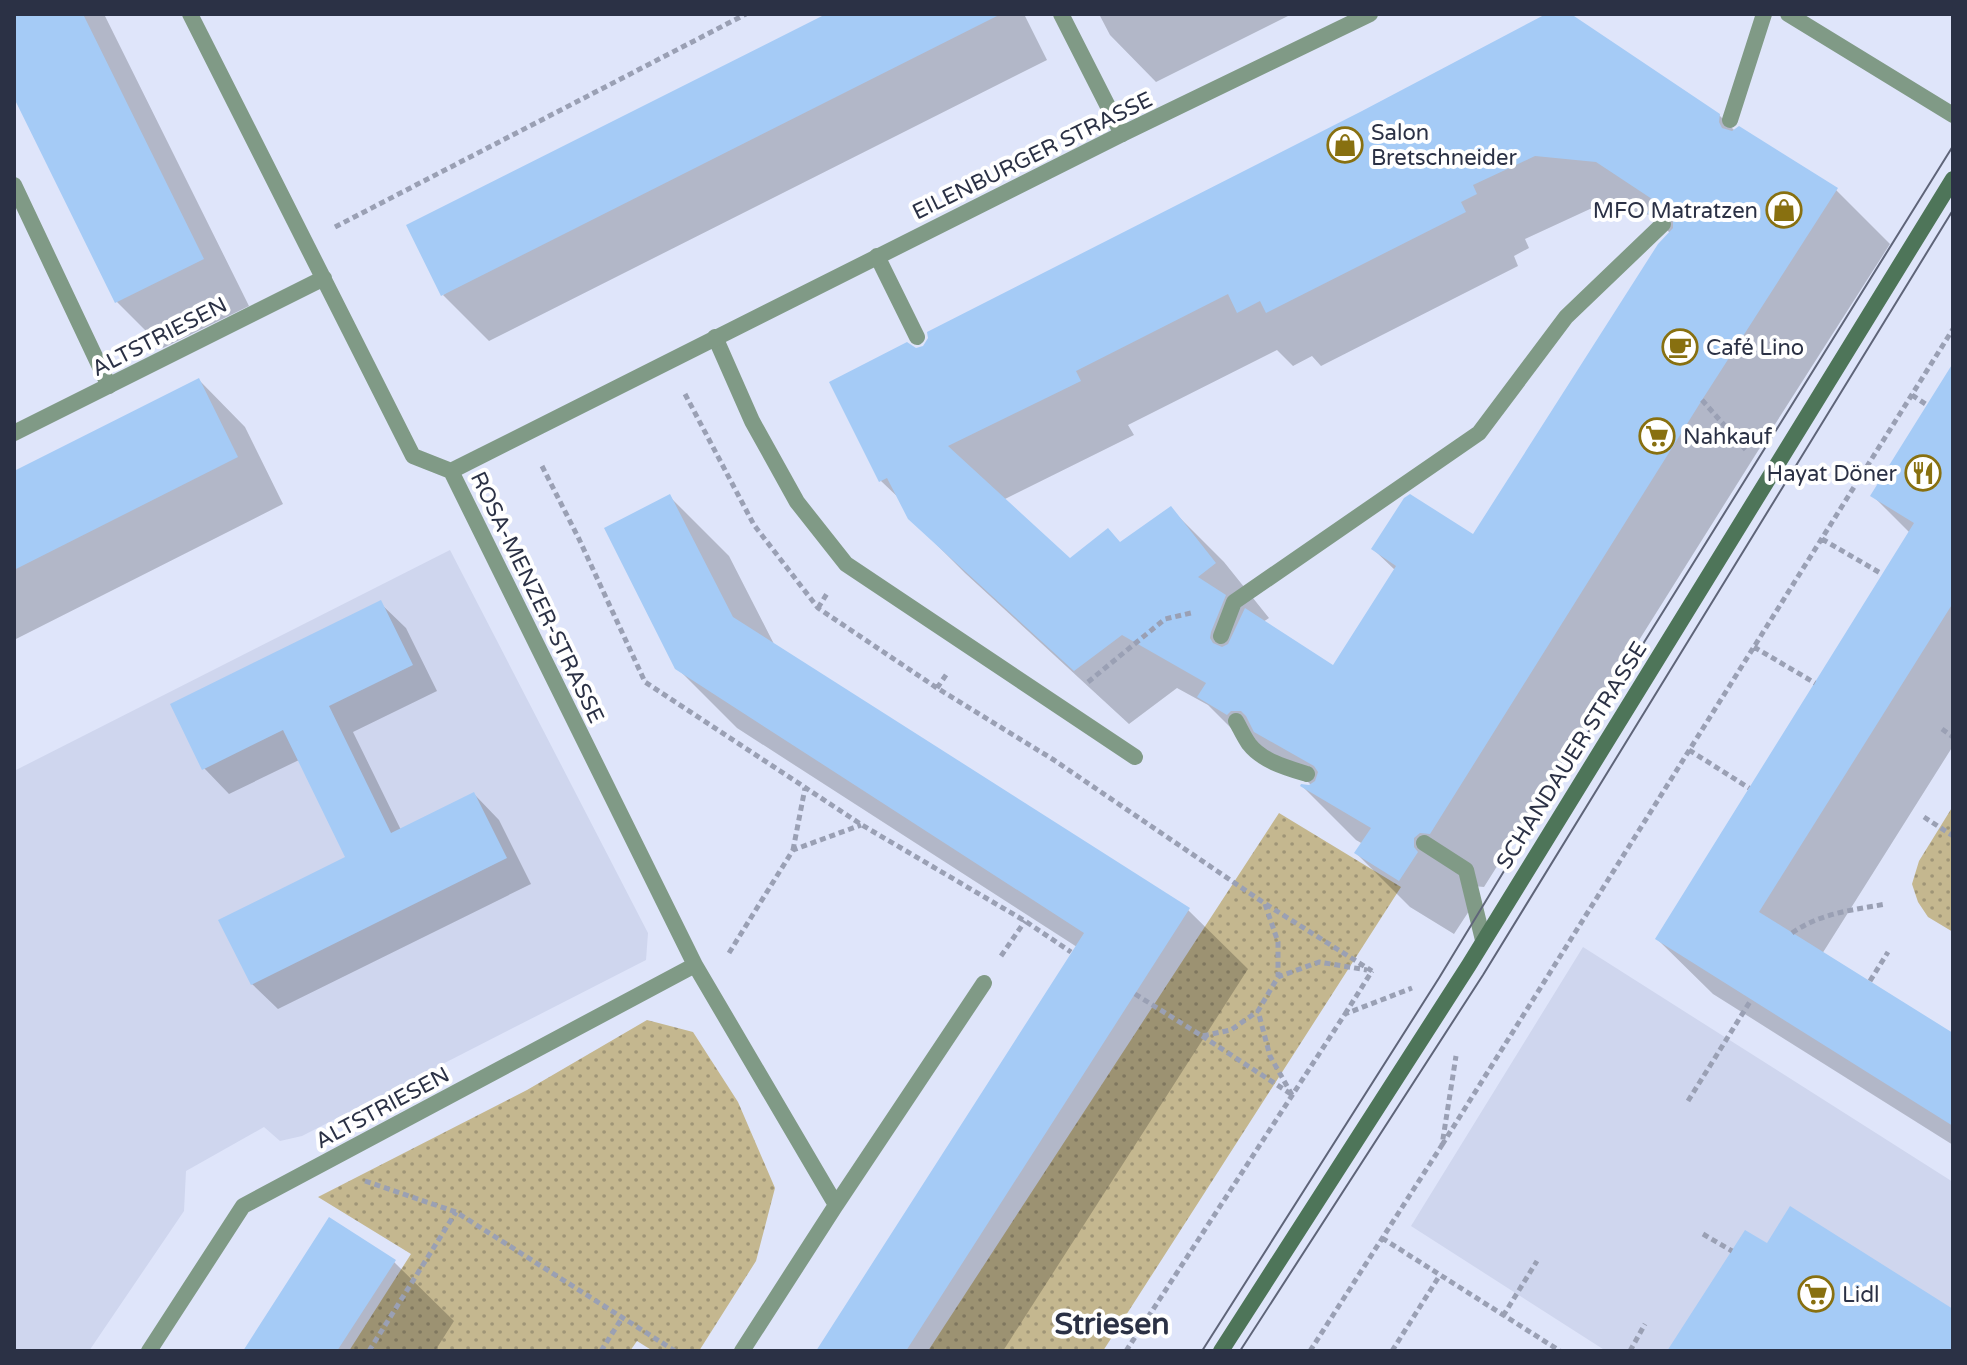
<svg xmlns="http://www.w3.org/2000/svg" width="1967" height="1365" viewBox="0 0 1967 1365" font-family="'Varela Round',sans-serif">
<defs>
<pattern id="grass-dots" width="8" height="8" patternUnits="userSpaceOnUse" patternTransform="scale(2)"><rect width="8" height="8" fill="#c4b78f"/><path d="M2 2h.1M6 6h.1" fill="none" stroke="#9f9577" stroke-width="1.8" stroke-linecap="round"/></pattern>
</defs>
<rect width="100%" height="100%" fill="#dfe5fa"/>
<path fill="#cfd6ee" d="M450,550L648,933L646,960L302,1136L280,1141L264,1127L186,1171L184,1211L89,1351H14V771Z
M1583,947L1953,1182V1351H1606L1411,1226Z"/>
<path fill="url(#grass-dots)" d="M1953,806V932L1928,917L1918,902L1912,884L1919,861Z
M1279,813L1401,887L1103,1351H928Z
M647,1020L693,1032L738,1102L775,1188L756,1261L699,1351H653L637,1341L630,1351H349L411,1254L318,1197L527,1090Z"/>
<path fill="#0003" fill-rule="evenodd" d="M14,14H104L249,306L163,348L117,302L14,94Z
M830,14H1024L1047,60L489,341L443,295Z
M1099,14H1292L1156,82L1110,35Z
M1550,14H1568L1719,115L1735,131L1836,190L1890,244L1756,454L1484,887L1474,886L1471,908L1454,934L1410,907L1356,853L1363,844L1356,840L1302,786L1313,787L1290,764L1253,750L1208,705L1177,688L1129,724L965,573L910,518L902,501L881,481L915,350L924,348ZM1590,209L1652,215L1671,234L1474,537L1373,549L1396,571L1334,668L1263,622L1269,618L1224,562L1170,508L1120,544L1070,561L1003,500L1134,435L1128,425L1277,350L1293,366L1312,356L1321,366L1518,266L1514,256L1529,248L1525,239Z
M1953,367V746L1822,954L1953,1036V1145L1713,994L1657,939L1910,533L1873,496Z
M199,380L245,427L283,504L14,640V473Z
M670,497L729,556L775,646L1188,910L1248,969L1003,1351H818L1077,947L737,728L677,668Z
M380,603L406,628L437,691L353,732L401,830L474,794L499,820L531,884L278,1009L252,984L347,858L299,760L229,794L204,768Z
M394,1262L454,1321L435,1351H245Z"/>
<path fill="#a5cbf6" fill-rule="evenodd" d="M14,14H83L204,259L115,303L14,98Z
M826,14H1001L441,296L406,225Z
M1546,14H1571L1720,114L1719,122L1722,128L1732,131L1739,126L1838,188L1702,400L1430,834L1420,833L1414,838V847L1418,852L1399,881L1354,853L1371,828L1300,786L1301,784L1309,785L1315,781L1318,772L1314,766L1254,732L1246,716L1241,711H1231L1227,715L1197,697L1206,683L1122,635L1074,671L908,519L887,478L879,482L829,382L907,342L916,348L923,346L928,338L927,332L1362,111ZM1535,156L1596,162L1655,201L1647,213L1654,218L1660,214H1667L1673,221V228L1658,244L1473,534L1410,494L1404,498L1371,549L1396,566L1333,665L1245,608L1228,644L1222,647L1213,643L1210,638L1211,632L1226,595L1198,577L1216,563L1171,506L1120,542L1108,528L1070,558L948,446L1081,381L1076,371L1228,294L1237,313L1260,301L1266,313L1466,212L1461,202L1477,194L1473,185Z
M1953,363V603L1759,912L1953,1033V1126L1655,939L1914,523L1870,496Z
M199,378L238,457L14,570V471Z
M670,494L733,617L1190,908L906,1351H816L1084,933L675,669L604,528Z
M381,600L413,665L329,706L391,833L474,792L507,858L251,985L218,920L345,857L283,730L202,770L170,704Z
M1790,1206L1953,1309V1351H1667L1745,1230L1767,1243Z
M329,1217L396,1260L337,1351H243Z"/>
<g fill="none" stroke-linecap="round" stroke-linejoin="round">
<path stroke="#9aa0b4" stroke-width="5" stroke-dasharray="6 4" stroke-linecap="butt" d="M335,227L746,14
M685,394L754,525L818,608L937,688L1054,760L1264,903L1372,971
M1912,395L1927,405
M1702,400L1747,451
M542,466L579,539L645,682L862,825L1025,921L1071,952
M1822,539L1882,574
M818,608L828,592
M1754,647L1815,683
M1088,682L1165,619L1191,613
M937,688L948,672
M1942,729L1953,737
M1689,750L1749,788
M1924,817L1953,836
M793,850L805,788
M1265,904L1278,942V976
M1792,933C1820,913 1853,910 1886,904
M729,953L793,850L861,825
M1001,956L1025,921
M1870,981L1888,952
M1135,994L1202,1036L1231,1030L1258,1011
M1345,1014L1372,971
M1202,1036L1291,1094
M1292,1095L1270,1056L1258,1011L1278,977L1319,962L1367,970
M1688,1101L1751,1000
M1442,1145L1953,329
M365,1181L456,1212L675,1351
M1703,1234L1732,1251
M1382,1238L1560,1351
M1503,1316L1537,1261
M369,1351L456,1212
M601,1351L622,1318
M1126,1351L1345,1014L1412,988
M1310,1351L1442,1145L1456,1056
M1392,1351L1440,1275
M1630,1351L1645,1324"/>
<path stroke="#809a86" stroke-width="16" d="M1061,14L1122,134
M1730,120L1764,14
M14,185L109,386
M877,256L917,337
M715,337L752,421L797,502L846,564L1135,757
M1221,636L1234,602L1479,433L1566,317L1663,224
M1236,721C1240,728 1244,737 1249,744C1262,761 1287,768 1307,774
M1424,843L1466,870L1483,940"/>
<path stroke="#809a86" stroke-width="16" d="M190,14L413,456L451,471L695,965L836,1205L742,1351
M14,433L324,278
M451,471L1122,134L1370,14
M836,1205L984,983
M149,1351L243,1206L695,965"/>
<path stroke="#809a86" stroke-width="16" d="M1788,14L1953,115"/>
<path stroke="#4e7559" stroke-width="16" d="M1221,1351L1469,965L1953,179"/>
<path stroke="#5f6579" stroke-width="2" d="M1202,1351L1439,978L1600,713L1953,146
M1240,1351L1483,975L1953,210"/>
</g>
<defs>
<symbol id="shop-ring" viewBox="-11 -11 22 22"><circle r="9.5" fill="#fff" stroke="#887010" stroke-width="1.5"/><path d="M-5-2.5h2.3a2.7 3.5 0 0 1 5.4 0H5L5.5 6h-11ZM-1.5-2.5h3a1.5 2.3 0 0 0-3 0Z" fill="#887010"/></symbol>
<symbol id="cafe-ring" viewBox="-11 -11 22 22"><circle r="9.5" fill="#fff" stroke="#887010" stroke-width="1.5"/><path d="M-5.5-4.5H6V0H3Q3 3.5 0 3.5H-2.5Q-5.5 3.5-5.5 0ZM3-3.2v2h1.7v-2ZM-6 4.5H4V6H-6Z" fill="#887010"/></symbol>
<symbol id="supermarket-ring" viewBox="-11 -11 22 22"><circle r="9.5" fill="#fff" stroke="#887010" stroke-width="1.5"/><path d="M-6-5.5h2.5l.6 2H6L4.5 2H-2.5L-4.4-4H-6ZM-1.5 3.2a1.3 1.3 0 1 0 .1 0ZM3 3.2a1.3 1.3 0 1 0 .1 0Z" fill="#887010"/></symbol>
<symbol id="restaurant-ring" viewBox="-11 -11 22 22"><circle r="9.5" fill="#fff" stroke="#887010" stroke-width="1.5"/><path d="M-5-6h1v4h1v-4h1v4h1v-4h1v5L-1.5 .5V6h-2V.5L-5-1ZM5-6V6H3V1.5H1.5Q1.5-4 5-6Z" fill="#887010"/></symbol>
</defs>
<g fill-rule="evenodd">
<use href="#shop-ring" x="1325" y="125" width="40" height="40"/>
<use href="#shop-ring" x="1764" y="190" width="40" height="40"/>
<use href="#cafe-ring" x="1660" y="327" width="40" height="40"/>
<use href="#supermarket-ring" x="1637" y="416" width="40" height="40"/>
<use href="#restaurant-ring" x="1903" y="453" width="40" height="40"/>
<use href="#supermarket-ring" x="1796" y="1274" width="40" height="40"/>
</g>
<g text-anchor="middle" stroke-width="8" stroke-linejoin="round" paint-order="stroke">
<g font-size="22" fill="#2b3145" stroke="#fff" text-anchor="start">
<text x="1371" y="140">Salon<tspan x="1371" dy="25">Bretschneider</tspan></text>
<text x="1758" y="218" text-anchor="end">MFO Matratzen</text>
<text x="1706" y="355">Café Lino</text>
<text x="1683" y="444">Nahkauf</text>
<text x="1897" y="481" text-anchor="end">Hayat Döner</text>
<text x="1842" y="1302">Lidl</text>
</g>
<g font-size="22" fill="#2b3145" stroke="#fff">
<text transform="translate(1032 155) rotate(-26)" y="8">EILENBURGER STRASSE</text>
<text transform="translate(159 336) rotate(-27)" y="8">ALTSTRIESEN</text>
<text transform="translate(538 597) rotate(64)" y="8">ROSA-MENZER-STRASSE</text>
<text transform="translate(1571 755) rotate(-58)" y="8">SCHANDAUER STRASSE</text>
<text transform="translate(382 1107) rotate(-28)" y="8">ALTSTRIESEN</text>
</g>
<g font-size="30" font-weight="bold" fill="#2b3145" stroke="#fff">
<text x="1112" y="1334">Striesen</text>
</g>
</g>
<rect width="1967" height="1365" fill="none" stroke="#2b3145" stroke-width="32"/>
</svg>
